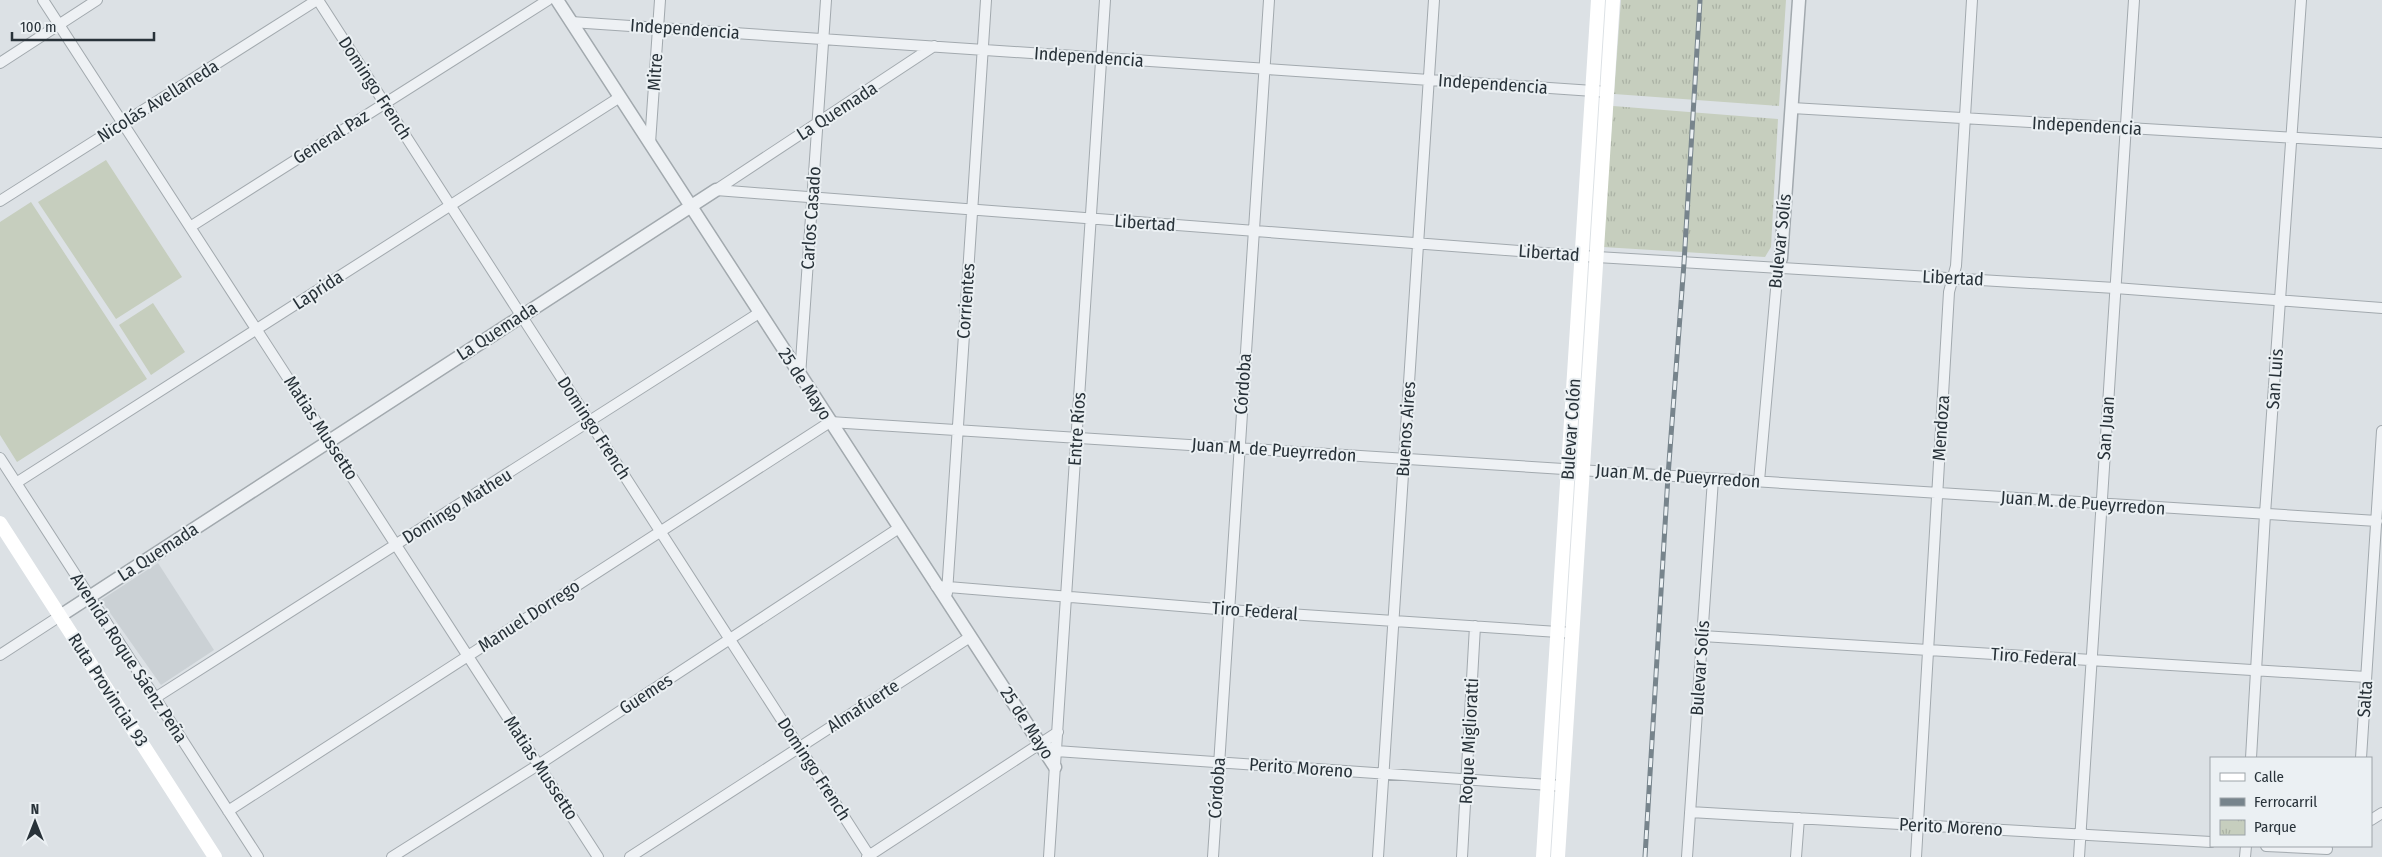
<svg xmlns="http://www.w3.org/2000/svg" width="2382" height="857" viewBox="0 0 2382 857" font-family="'Fira Sans Condensed',sans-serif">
<defs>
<pattern id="park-tufts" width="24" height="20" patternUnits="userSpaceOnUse" patternTransform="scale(1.25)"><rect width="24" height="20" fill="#c6cebe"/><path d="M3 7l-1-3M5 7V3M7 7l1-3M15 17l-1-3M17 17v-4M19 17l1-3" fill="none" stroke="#aab1a4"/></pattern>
</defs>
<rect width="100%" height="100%" fill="#dce1e5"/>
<path fill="#cbd1d5" d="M158,563L214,650L161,685L101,600Z"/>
<path fill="#c6cebe" d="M106,160L182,277L116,319L38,202Z
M31,202L147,379L17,462L0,435V222Z
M153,303L185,352L151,375L119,325Z"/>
<path fill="url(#park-tufts)" d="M1621,0H1786L1779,106L1614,94Z
M1613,106L1778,119L1771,247L1765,257L1603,247Z"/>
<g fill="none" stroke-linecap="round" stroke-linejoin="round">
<defs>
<path id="minor" d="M43,0L598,857
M318,0L870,857
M571,22L1608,92
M0,63L97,0
M1792,108L2382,143
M650,143L660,0
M716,190L1597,257L2115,288L2382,308
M716,190L934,46
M0,201L317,0
M190,227L548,0
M800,376L826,0
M0,458L258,857
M1759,481L1778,267
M16,483L620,97
M936,586L1229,610L1573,633
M947,593L986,0
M1702,636L2366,677
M0,655L60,616
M155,698L759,313
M1051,748L1056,751L1563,786
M2251,758L2265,514L2301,0
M2361,758L2382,431
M228,811L830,422L2377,521
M1690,812L2211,842
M2371,820L2382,813
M2266,846L2327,849
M392,857L538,765L899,528
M630,857L970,637
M867,857L1058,732
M1049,857L1105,0
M1213,857L1269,0
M1378,857L1434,0
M1462,857L1475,626
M1687,857L1713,479
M1796,857L1799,818
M1916,857L1949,292L1956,266L1972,0
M2079,857L2134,0
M2245,857L2246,846"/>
<path id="tertiary" d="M557,0L1055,767
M1778,267L1781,258L1799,0
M60,616L716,190"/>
</defs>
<use href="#minor" stroke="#a2a9ae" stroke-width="12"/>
<use href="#tertiary" stroke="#a2a9ae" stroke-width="15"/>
<use href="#minor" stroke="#eef1f4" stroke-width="10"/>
<use href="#tertiary" stroke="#eef1f4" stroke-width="12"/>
<path stroke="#fff" stroke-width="14" d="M0,523L215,857
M1543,857L1598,0
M1558,857L1613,0"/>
<defs>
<path id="rail" d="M1645,857L1668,476L1684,263L1700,0"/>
</defs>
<use href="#rail" stroke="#77848c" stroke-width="5"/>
<use href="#rail" stroke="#ebf0f3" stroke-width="3" stroke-dasharray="9" stroke-linecap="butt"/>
</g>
<g text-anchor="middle" stroke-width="4" stroke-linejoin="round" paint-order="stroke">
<g font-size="18" fill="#283239" stroke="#ebf0f3">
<text transform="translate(685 29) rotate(4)" y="6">Independencia</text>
<text transform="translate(1089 57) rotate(4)" y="6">Independencia</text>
<text transform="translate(655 72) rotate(-86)" y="6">Mitre</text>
<text transform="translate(1493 84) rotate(4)" y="6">Independencia</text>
<text transform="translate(375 88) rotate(57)" y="6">Domingo French</text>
<text transform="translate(158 101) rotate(-32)" y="6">Nicolás Avellaneda</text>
<text transform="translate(837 111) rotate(-33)" y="6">La Quemada</text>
<text transform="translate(2087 126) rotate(3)" y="6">Independencia</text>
<text transform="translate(331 137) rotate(-32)" y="6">General Paz</text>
<text transform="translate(811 218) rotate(-86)" y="6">Carlos Casado</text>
<text transform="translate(1145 223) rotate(4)" y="6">Libertad</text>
<text transform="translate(1780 241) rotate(-84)" y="6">Bulevar Solís</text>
<text transform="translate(1549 253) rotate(4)" y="6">Libertad</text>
<text transform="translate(1953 278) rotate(3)" y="6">Libertad</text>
<text transform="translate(318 290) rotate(-33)" y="6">Laprida</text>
<text transform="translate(966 301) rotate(-86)" y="6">Corrientes</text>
<text transform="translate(497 331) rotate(-33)" y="6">La Quemada</text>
<text transform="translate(2275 379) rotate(-86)" y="6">San Luis</text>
<text transform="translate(805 384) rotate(57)" y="6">25 de Mayo</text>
<text transform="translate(1243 384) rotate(-86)" y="6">Córdoba</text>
<text transform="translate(321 428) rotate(57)" y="6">Matias Mussetto</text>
<text transform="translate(594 428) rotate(57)" y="6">Domingo French</text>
<text transform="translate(1941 428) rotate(-86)" y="6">Mendoza</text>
<text transform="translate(2106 428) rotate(-86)" y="6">San Juan</text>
<text transform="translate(1077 429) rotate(-86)" y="6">Entre Ríos</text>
<text transform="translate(1406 429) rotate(-86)" y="6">Buenos Aires</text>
<text transform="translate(1571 429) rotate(-86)" y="6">Bulevar Colón</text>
<text transform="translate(1274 450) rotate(4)" y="6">Juan M. de Pueyrredon</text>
<text transform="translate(1678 476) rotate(4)" y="6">Juan M. de Pueyrredon</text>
<text transform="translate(2083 503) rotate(4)" y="6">Juan M. de Pueyrredon</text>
<text transform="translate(457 506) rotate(-32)" y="6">Domingo Matheu</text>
<text transform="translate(158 552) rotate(-33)" y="6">La Quemada</text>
<text transform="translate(1255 611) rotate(4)" y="6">Tiro Federal</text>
<text transform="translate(529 616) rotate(-33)" y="6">Manuel Dorrego</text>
<text transform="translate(2034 657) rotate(4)" y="6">Tiro Federal</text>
<text transform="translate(129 658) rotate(57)" y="6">Avenida Roque Sáenz Peña</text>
<text transform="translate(1700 668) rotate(-86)" y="6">Bulevar Solís</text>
<text transform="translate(108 690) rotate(57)" y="6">Ruta Provincial 93</text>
<text transform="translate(646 694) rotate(-33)" y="6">Guemes</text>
<text transform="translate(2365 699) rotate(-86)" y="6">Salta</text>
<text transform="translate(863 706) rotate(-33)" y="6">Almafuerte</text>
<text transform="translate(1027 723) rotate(57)" y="6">25 de Mayo</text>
<text transform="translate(1469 741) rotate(-87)" y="6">Roque Miglioratti</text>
<text transform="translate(541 768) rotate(57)" y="6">Matias Mussetto</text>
<text transform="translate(1301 768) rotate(4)" y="6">Perito Moreno</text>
<text transform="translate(814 769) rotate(57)" y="6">Domingo French</text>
<text transform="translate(1217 788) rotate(-86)" y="6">Córdoba</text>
<text transform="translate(1951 827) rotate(3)" y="6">Perito Moreno</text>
</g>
</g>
<rect x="2210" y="757" width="162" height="90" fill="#ebf0f3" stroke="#9da4a9"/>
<rect x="2220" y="773" width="25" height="8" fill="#ffffff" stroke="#9da4a9"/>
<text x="2254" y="782" font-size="15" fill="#283239">Calle</text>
<rect x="2220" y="798" width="25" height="8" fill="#77848c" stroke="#9da4a9"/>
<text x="2254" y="807" font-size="15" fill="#283239">Ferrocarril</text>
<rect x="2220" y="820" width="25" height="15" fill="url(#park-tufts)" stroke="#9da4a9"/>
<text x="2254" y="832" font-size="15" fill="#283239">Parque</text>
<g transform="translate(35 822)" stroke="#ebf0f3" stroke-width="4" paint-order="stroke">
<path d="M0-4L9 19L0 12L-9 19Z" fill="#283239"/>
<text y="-8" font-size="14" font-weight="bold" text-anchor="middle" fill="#283239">N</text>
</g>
<path d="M12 32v8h142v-8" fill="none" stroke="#283239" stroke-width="2.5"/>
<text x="20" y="32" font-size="15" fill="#283239" stroke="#ebf0f3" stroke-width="4" paint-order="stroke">100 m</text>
</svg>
